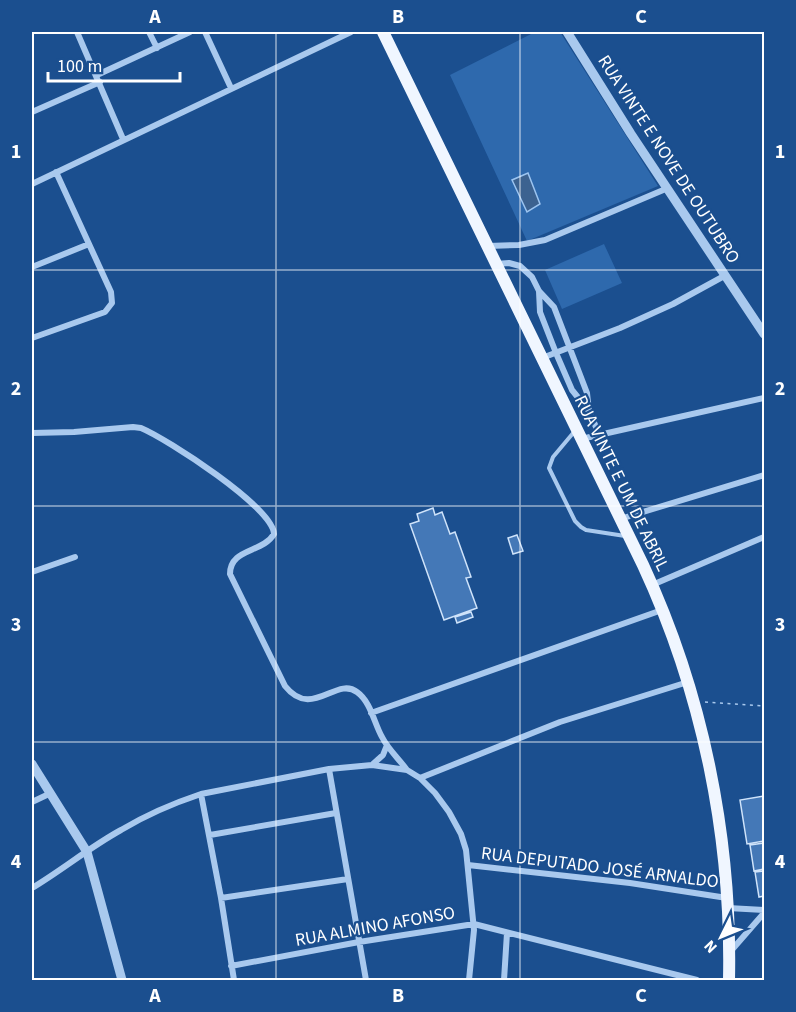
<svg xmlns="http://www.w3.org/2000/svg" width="796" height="1012" viewBox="0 0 796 1012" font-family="'Source Sans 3',sans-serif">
<rect width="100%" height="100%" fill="#1b4f8f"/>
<path fill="#2e69ad" d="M535,32H560L658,186L527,241L450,75Z
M604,244L622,283L562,309L545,270Z"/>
<path fill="#3c6290" stroke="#9cc4f0" stroke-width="1.5" d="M528,173L540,204L527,212L512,180Z"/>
<path fill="#4478b7" stroke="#cfe3fa" stroke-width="1.5" d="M433,508L435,515L442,512L450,534L455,532L471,577L466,578L477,608L444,620L410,524L419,521L417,514Z
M517,535L523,551L513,554L508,538Z
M471,612L473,617L457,623L455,617Z
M764,796V841L747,844L740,800Z
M764,843V869L754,871L750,845Z
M764,871V896L759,897L755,872Z"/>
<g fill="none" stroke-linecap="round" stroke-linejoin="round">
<path stroke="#a9c9ee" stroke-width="1.5" stroke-dasharray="3 4.5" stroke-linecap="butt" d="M705,702L764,706"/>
<path stroke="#a9c9ee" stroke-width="4" d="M574,432L553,457L549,468L575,521L581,527L586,530L625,536"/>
<path stroke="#a9c9ee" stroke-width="6" d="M77,32L123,139
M149,32L157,48
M205,32L231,88
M97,75L190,32
M32,112L100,82
M32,184L351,32
M488,246L519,245L545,240L668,188
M496,264L509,263L520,266L532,277L539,291L554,307L587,393L589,411
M32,267L89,244
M539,291L540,312L556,353L572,390L589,411L599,434
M32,338L105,312L112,303L111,292L56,172
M542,358L620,328L673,304L726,275
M32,433L74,432L133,427L141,428C167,439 273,507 274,534C263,553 230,548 230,574L285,686C312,720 336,676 357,692C371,702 374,723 382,737C388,749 399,759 407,770
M581,439L764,398
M620,519L764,475
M32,572L75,557
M652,585L764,537
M371,713L662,610
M373,764L383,755L387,745
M329,769L366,980
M420,778L560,722L688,682
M201,794L221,898L234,980
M32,802L51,793
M210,835L336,813
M468,865L630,883L727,898
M32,888C62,870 90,847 121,830C146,815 174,803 201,794L329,769L372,765L407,770L420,778L435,793L449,812L461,834L466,850L474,930L469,980
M221,898L348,879
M728,908L764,910
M730,952L764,913
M231,966L359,942L474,924L697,980
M504,980L507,933"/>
<path stroke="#a9c9ee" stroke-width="9" d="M567,32L631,134L764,334
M32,764L87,852L122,980"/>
<path stroke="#f0f6ff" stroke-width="12" d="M383,32L643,565C703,694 732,838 729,980"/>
</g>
<path fill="none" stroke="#fff" stroke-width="1.5" stroke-opacity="0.55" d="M276,32V980M520,32V980M32,270H764M32,506H764M32,742H764"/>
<g text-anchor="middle" stroke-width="4.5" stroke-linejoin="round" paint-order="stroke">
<g font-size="18" fill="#fff" stroke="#1b4f8f">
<text transform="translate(669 159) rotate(57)" y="6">RUA VINTE E NOVE DE OUTUBRO</text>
<text transform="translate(622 483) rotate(64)" y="6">RUA VINTE E UM DE ABRIL</text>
<text transform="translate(600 867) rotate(7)" y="6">RUA DEPUTADO JOSÉ ARNALDO</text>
<text transform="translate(375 926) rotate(-10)" y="6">RUA ALMINO AFONSO</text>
</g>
</g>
<rect width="796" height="1012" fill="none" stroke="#1b4f8f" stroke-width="66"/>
<g transform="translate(721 937) rotate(227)" stroke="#1b4f8f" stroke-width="4.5" paint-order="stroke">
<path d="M0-4.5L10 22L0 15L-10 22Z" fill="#ffffff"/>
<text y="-9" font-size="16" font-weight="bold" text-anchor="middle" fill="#ffffff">N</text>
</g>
<path d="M48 72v9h132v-9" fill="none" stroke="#ffffff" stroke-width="3"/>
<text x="57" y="72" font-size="18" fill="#ffffff" stroke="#1b4f8f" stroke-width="4.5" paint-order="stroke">100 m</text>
<rect x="33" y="33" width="730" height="946" fill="none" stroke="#fff" stroke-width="2"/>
<g font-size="20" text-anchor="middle" font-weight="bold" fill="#fff">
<text x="155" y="23">A</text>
<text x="398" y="23">B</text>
<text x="641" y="23">C</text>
<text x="16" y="158">1</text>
<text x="780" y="158">1</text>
<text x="16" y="395">2</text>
<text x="780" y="395">2</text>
<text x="16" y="631">3</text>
<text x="780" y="631">3</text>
<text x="16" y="868">4</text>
<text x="780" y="868">4</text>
<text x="155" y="1002">A</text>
<text x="398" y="1002">B</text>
<text x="641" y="1002">C</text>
</g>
</svg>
